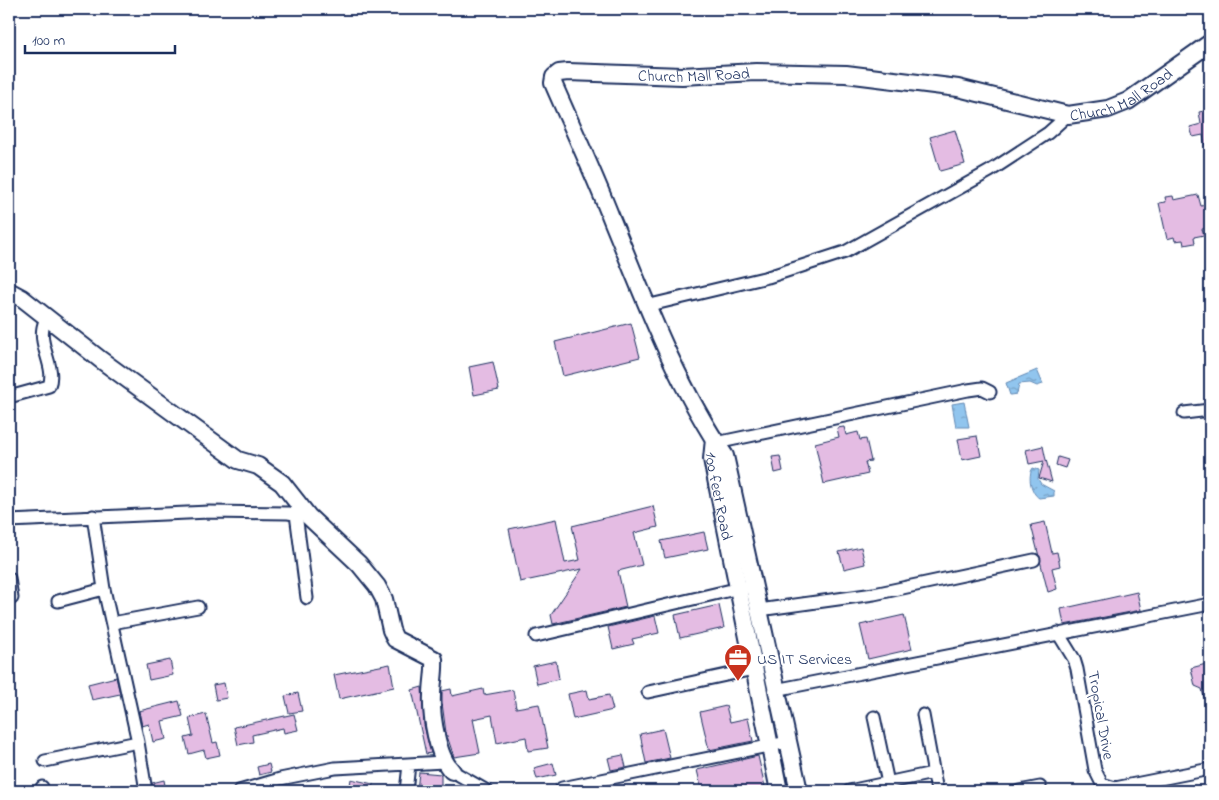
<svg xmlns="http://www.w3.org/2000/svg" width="1219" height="800" viewBox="0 0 1219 800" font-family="'Indie Flower',sans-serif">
<defs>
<pattern id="water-ripples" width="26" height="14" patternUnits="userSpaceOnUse" patternTransform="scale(1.25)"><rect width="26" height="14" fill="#91c5ee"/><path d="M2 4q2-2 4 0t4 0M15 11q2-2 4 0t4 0" fill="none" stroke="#76a0c4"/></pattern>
</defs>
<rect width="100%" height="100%" fill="#fff"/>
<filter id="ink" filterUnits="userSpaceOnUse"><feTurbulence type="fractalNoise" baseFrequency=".02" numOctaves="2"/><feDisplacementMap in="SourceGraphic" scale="10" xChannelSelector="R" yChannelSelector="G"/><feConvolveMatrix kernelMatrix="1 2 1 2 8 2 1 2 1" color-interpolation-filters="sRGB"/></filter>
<g filter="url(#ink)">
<path fill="url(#water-ripples)" stroke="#6289b4" d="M1037,370L1043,384L1037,386L1030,383L1019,384L1017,394L1010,395L1006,383Z
M964,402L969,427H956L952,404Z
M1033,468L1039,470L1038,479L1041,484L1054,491V496L1039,498C1031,493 1027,476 1033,468Z"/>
<path fill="#e4bce3" stroke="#1b2f5e" d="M1209,110L1210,150L1206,151L1203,135L1193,137L1190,127L1201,124L1199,112Z
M955,130L965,164L940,171L930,137Z
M1198,195L1201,206L1206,205L1210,228L1202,229L1204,235L1194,237L1195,243L1184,245L1183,240L1175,241L1174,237L1167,239L1159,203L1166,202L1165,197L1173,196L1174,200Z
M631,323L640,357L563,376L555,342Z
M493,362L499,390L474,395L469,367Z
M844,427L846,435L858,432L860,440L866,439L871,461L865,462L868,474L824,484L815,443L839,437L837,428Z
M977,436L981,456L962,460L958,439Z
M1043,446L1045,456L1052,482L1039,478L1044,461L1029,464L1026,450Z
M780,456L783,471L775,473L772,457Z
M1058,457L1068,460L1065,468L1056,465Z
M653,506L658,527L634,533L642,565L618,571L626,607L553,624L551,615L582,569L520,582L509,529L556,519L565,563L580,560L572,526Z
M1045,522L1052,553L1057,552L1060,566L1052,568L1057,589L1048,592L1031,525Z
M704,532L708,549L665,558L661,541Z
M861,547L865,564L844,569L839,552Z
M1137,592L1141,610L1064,625L1061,609Z
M719,605L724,628L680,638L675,615Z
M904,615L912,649L868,659L860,625Z
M655,616L659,633L632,639L634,644L613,649L608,627Z
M170,660L173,675L149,680L146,665Z
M556,661L559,679L537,684L533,666Z
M1210,663V710H1207L1202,689L1195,686L1191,668Z
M390,664L394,687L339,699L334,675Z
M116,677L120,694L92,700L88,684Z
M224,683L227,698L216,700L213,685Z
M422,687L424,725L431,753L426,754L412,690Z
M451,689L452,696L483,689L484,695L513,690L516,708L539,704L548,748L528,751L526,737L497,743L492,715L473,719L480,753L454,757L446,733L442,703V691Z
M587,690L589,699L609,695L613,710L573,719L568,694Z
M298,693L302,711L289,713L285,696Z
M179,701L183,716L162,721L166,739L153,742L149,724L142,726L139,711Z
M726,706L730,722L748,718L753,741L709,750L700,712Z
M206,714L213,743L217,742L220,755L206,758L204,750L189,754L185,738L193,736L189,718Z
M294,714L298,730L284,733L283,728L252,735L253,742L238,745L234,727Z
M663,729L670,758L646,763L640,734Z
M623,755L626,767L611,770L608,758Z
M758,756L766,791H702L697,770Z
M553,763L556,775L537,779L534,768Z
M269,764L271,772L259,775L257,767Z
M419,772L441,774V791H417Z
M351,779L373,784L372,791H349Z
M164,780L166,791H153L152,783Z"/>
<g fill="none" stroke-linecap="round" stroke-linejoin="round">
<defs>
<path id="street" d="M646,306L768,277L845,252L990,171L1048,133L1068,115
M9,397L49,386C57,366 35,343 45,321L50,319
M1184,413L1210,410
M716,443L968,390L982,388L990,392
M296,514L307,598
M93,516L104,589L138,742L146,791
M9,521L209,512L288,513L308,516
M9,578L12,598
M58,601L104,589
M759,610L874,594L1034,560
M112,623L198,607
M1058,633L1074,659L1077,669L1095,770L1102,784L1115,788L1210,769
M536,636L744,587
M775,690L1210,604
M648,692L754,669
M923,715L937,791
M874,717L888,783
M45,761L138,742
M452,771L487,791
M42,787L43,791
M562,788L788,742
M239,791L280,779L335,768L444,762
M406,791L409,765
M849,791L933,773
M1019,791L1040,787"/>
<g id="secondary">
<path d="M9,291L22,298L101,360L238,460L258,466L282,483L308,516L359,564L377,586L384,599L391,630L395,639L434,659C435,671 432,683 432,695C431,715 437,757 452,771"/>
<path id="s1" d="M714,439L712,459L779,791"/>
<path id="s2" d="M799,791L725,456C676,384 645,300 612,220C594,174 573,129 553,83L554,77L559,73L568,72L682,76L756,72L846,74L958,88L1068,115L1108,109L1128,101L1210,43"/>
</g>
</defs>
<use href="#street" stroke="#1b2f5e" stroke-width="15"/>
<use href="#secondary" stroke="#1b2f5e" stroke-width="20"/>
<use href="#street" stroke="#fff" stroke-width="11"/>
<use href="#secondary" stroke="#fff" stroke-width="16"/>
</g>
</g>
<defs>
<symbol id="office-pin" viewBox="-11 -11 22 30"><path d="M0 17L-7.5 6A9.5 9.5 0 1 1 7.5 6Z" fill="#c8321e" stroke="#fff"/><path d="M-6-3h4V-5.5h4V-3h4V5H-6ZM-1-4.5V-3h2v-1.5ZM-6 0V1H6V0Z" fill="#fff"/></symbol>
</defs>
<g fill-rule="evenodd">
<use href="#office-pin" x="722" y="642" width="32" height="43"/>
</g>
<g text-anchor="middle" stroke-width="5" stroke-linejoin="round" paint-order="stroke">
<g font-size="16" fill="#1b2f5e" stroke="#fff">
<text dy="6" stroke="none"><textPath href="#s2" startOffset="902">Church Mall Road</textPath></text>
<text dy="6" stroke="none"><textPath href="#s2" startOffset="1338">Church Mall Road</textPath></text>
<text dy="6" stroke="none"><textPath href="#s1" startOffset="58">100 feet Road</textPath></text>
<text transform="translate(1102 715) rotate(80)" y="6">Tropical Drive</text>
</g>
<g font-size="16" fill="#1b2f5e" stroke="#fff" text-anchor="start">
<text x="757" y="664">US IT Services</text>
</g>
</g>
<rect width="1219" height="800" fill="none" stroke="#fff" stroke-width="30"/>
<rect x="15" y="15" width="1189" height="770" fill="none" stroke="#1b2f5e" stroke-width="2" filter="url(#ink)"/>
<path d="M25 45v8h150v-8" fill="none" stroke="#1b2f5e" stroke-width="2.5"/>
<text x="32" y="45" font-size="15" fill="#1b2f5e" stroke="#ffffff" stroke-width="4" paint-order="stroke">100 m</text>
</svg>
